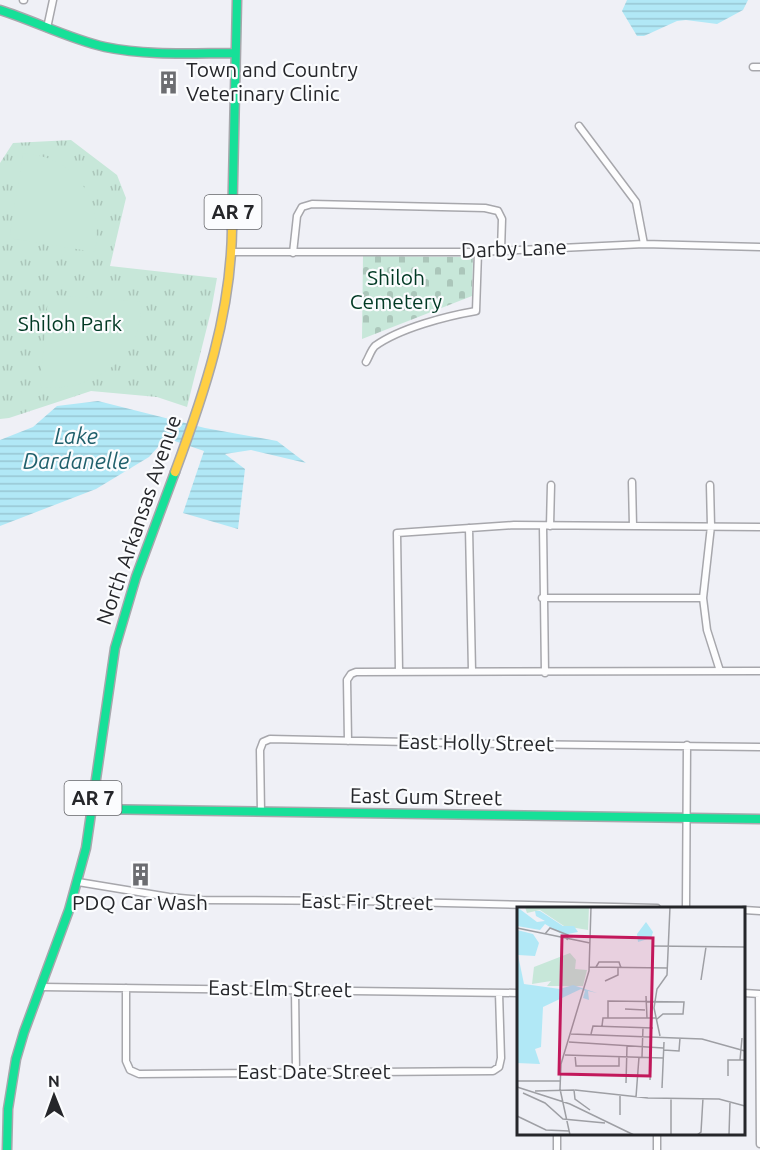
<svg xmlns="http://www.w3.org/2000/svg" width="760" height="1150" viewBox="0 0 760 1150" font-family="Ubuntu,sans-serif">
<defs>
<pattern id="cemetery-stones" width="16" height="16" patternUnits="userSpaceOnUse" patternTransform="scale(1.5)"><rect width="16" height="16" fill="#c7e7d9"/><path d="M2 7V4a2 2 0 0 1 4 0v3zM10 15v-3a2 2 0 0 1 4 0v3z" fill="#abc6ba"/></pattern>
<pattern id="park-tufts" width="24" height="20" patternUnits="userSpaceOnUse" patternTransform="scale(1.5)"><rect width="24" height="20" fill="#c7e7d9"/><path d="M3 7l-1-3M5 7V3M7 7l1-3M15 17l-1-3M17 17v-4M19 17l1-3" fill="none" stroke="#abc6ba"/></pattern>
<pattern id="water-rules" width="6" height="5" patternUnits="userSpaceOnUse" patternTransform="scale(1.5)"><rect width="6" height="5" fill="#b1e8f6"/><path d="M0 2.5h6" fill="none" stroke="#98c7d3"/></pattern>
</defs>
<rect width="100%" height="100%" fill="#eff0f6"/>
<path fill="url(#cemetery-stones)" d="M363,256L473,257L472,296L362,339Z"/>
<path fill="url(#park-tufts)" d="M71,140L117,175L126,198L110,266L217,278L211,311L187,407L157,397L91,391L9,418L0,419V163L13,143Z"/>
<path fill="#c7e7d9" d="M23,153C35,155 49,157 59,163C91,183 101,216 95,252L14,239L10,234Z
M52,295L142,302C140,317 139,334 131,347C118,367 88,385 64,387C56,388 48,387 40,387L48,298Z"/>
<path fill="url(#water-rules)" d="M627,0H748L743,10L717,24L686,20L677,21L644,36H637L622,11Z
M98,401L205,428L277,441L306,463L251,450L225,454L245,469L238,529L183,513L204,451L166,438L149,457L96,489L0,526V440L33,427L57,406Z"/>
<g fill="none" stroke-linecap="round" stroke-linejoin="round">
<defs>
<path id="street" d="M23,0H24
M47,28L53,0
M753,67H760
M579,126L636,202L644,244
M232,252H478L644,244L760,247
M293,253L297,216L302,207L312,204L485,208L498,211L502,219L501,251
M366,362C369,357 371,350 375,346C400,328 447,316 476,311L478,252
M632,482L633,526
M710,485L711,526L703,598L707,630L720,671
M543,526L545,673
M550,526L551,485
M469,528L472,671
M542,598H703
M399,671L397,533L514,525L760,527
M348,741L347,680L351,674L356,672L760,671
M261,812L260,750L263,742L270,739L501,744L760,747
M78,882L169,897L202,900L359,901L657,908
M686,908L687,745
M744,910L760,911
M41,987L518,993
M126,988V1061L130,1070L139,1074L493,1071L499,1067L501,1058L499,993
M295,989L296,1071
M744,993L760,994
M759,994L760,1144
M557,1134V1150
M657,1150V1134"/>
<path id="fast" d="M0,10C35,21 69,39 105,47C148,56 192,53 235,53
M232,229L237,0
M92,809L760,819
M7,1150L8,1109L16,1059L24,1032L69,910L86,848L115,648L136,577L175,472"/>
<path id="slow" d="M175,472C204,394 231,315 232,229"/>
</defs>
<use href="#street" stroke="#a7a7ac" stroke-width="9"/>
<use href="#fast" stroke="#a7a7ac" stroke-width="11"/>
<use href="#slow" stroke="#a7a7ac" stroke-width="11"/>
<use href="#street" stroke="#fdfdfe" stroke-width="6"/>
<use href="#fast" stroke="#16e098" stroke-width="8"/>
<use href="#slow" stroke="#ffcf43" stroke-width="8"/>
</g>
<defs>
<symbol id="building-bare" viewBox="-9 -9 18 18"><path d="M-4-6H4V6H1V3H-1V6H-4ZM-2.5-4.3h1.7v1.8h-1.7ZM.8-4.3h1.7v1.8H.8ZM-2.5-1h1.7V.8h-1.7ZM.8-1h1.7V.8H.8Z" fill="#6c6d71" stroke="#fbfcfe" stroke-width="2.5" paint-order="stroke"/></symbol>
</defs>
<g fill-rule="evenodd">
<use href="#building-bare" x="152" y="66" width="33" height="33"/>
<use href="#building-bare" x="124" y="858" width="33" height="33"/>
</g>
<g text-anchor="middle" stroke-width="4.5" stroke-linejoin="round" paint-order="stroke">
<g fill="#fbfcfe" stroke="#65666a" stroke-width="1.5">
<rect x="204.5" y="195" width="57" height="34" rx="4.5"/>
<rect x="64.5" y="781" width="57" height="34" rx="4.5"/>
</g>
<g font-size="20" font-weight="bold" fill="#25262a">
<text x="233" y="219">AR 7</text>
<text x="93" y="805">AR 7</text>
</g>
<g font-size="21" fill="#25262a" stroke="#fbfcfe" text-anchor="start">
<text x="186" y="77">Town and Country<tspan x="186" dy="24">Veterinary Clinic</tspan></text>
<text x="140" y="910" text-anchor="middle">PDQ Car Wash</text>
</g>
<g font-size="21" fill="#25262a" stroke="#fbfcfe">
<text transform="translate(514 249) rotate(-2)" y="7">Darby Lane</text>
<text transform="translate(139 520) rotate(-71)" y="7">North Arkansas Avenue</text>
<text transform="translate(476 743) rotate(1)" y="7">East Holly Street</text>
<text transform="translate(426 797) rotate(1)" y="7">East Gum Street</text>
<text transform="translate(367 902) rotate(1)" y="7">East Fir Street</text>
<text transform="translate(280 989) rotate(1)" y="7">East Elm Street</text>
<text x="314" y="1079">East Date Street</text>
</g>
<g font-size="21" fill="#013924" stroke="#fbfcfe">
<text x="396" y="285">Shiloh<tspan x="396" dy="24">Cemetery</tspan></text>
<text x="70" y="331">Shiloh Park</text>
</g>
<g font-size="22" font-style="italic" fill="#20606c" stroke="#fbfcfe">
<text x="76" y="444">Lake<tspan x="76" dy="25">Dardanelle</tspan></text>
</g>
</g>
<g transform="translate(517 907)">
<rect width="228" height="228" fill="#eff0f6"/>
<path d="M8,0H72L71,23L47,19L23,3L10,6ZM53,46L59,53L58,62L70,63L66,79H30L34,74L15,77L17,60Z" fill="#c7e7d9"/>
<path d="M0,0L20,15L28,14L19,9L18,4H23L46,19H57L61,25L46,28L28,17L23,23L0,19ZM129,15L136,25L134,31L121,35L120,27ZM0,23L16,27L22,36L18,49L1,48L7,77L43,82L56,78L80,86L71,84L72,93L66,91L68,84L64,82L26,100L24,140L18,142L23,157L0,156Z" fill="#b1e8f6"/>
<path fill="none" stroke="#9e9fa4" stroke-width="1.5" d="M0,21L73,36M28,27L33,21L51,28L50,33M135,39L228,40M72,60L151,61M79,60L82,55H102L104,61M184,73L189,40M88,74L101,68V61M129,89L130,111M108,102L128,103M91,111V94L167,95L166,107H146L140,112M85,119L86,111H139M54,127L185,132L228,144M74,127L76,119L136,121M143,129L137,101L140,82L150,68L153,0M52,135L146,141M146,143L162,144L163,131M48,148L146,151M58,148L59,159H102V150M125,150L126,120M223,153L225,131M211,169V153H228M133,173L134,150M0,174H43M109,176L110,139M0,180L53,197L117,228M145,181L147,135M43,182L44,157L72,64L74,0M43,182L53,228M58,183L131,191L202,192L228,199M18,184L57,183L58,192L73,203M6,186L28,196L46,212L88,216M119,190L122,150M103,208V188M0,209L29,223L52,224M154,228V191M180,228L184,225L186,191M212,228L213,195"/>
<path fill="#c2185b" fill-opacity="0.15" stroke="#c2185b" stroke-width="3" d="M45,29L136,31L133,169L42,167Z"/>
<rect width="228" height="228" fill="none" stroke="#25262a" stroke-width="3"/>
</g>
<g transform="translate(54 1096) rotate(359)" stroke="#fbfcfe" stroke-width="4.5" paint-order="stroke">
<path d="M0-4.5L10 22L0 15L-10 22Z" fill="#25262a"/>
<text y="-9" font-size="16" font-weight="bold" text-anchor="middle" fill="#25262a">N</text>
</g>
</svg>
